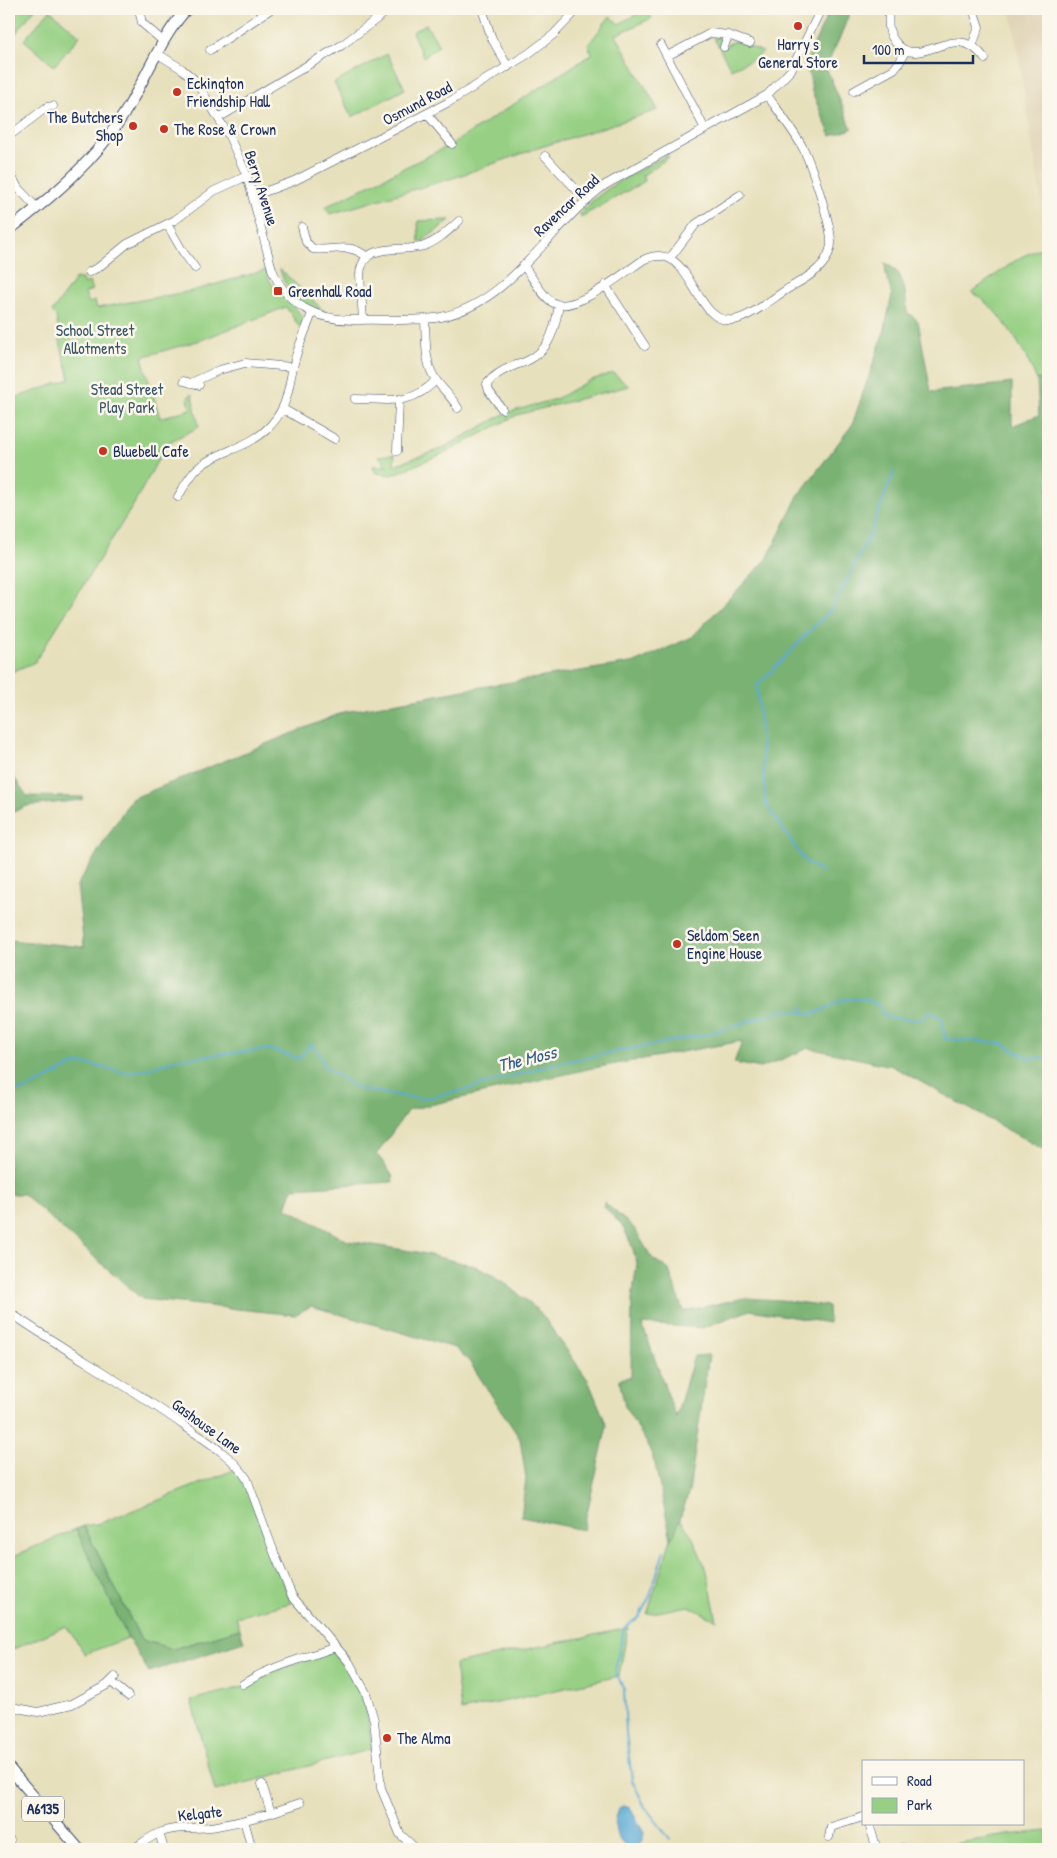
<svg xmlns="http://www.w3.org/2000/svg" width="1057" height="1858" viewBox="0 0 1057 1858" font-family="'Patrick Hand',sans-serif">
<rect width="100%" height="100%" fill="#fbf7ec"/>
<filter id="ink" filterUnits="userSpaceOnUse"><feTurbulence type="fractalNoise" baseFrequency=".02" numOctaves="2"/><feDisplacementMap in="SourceGraphic" scale="10" xChannelSelector="R" yChannelSelector="G"/><feConvolveMatrix kernelMatrix="1 2 1 2 8 2 1 2 1" color-interpolation-filters="sRGB"/></filter>
<filter id="wash" filterUnits="userSpaceOnUse"><feTurbulence type="fractalNoise" baseFrequency=".0096" numOctaves="4" result="noise"/><feDisplacementMap in="SourceGraphic" scale="20" xChannelSelector="R" yChannelSelector="G"/><feGaussianBlur stdDeviation="1.12" result="paint"/><feColorMatrix in="noise" values="0 0 0 0 0 0 0 0 0 0 0 0 0 0 0 0 0 1.4 0 .05"/><feComposite in="paint" operator="in"/></filter>
<g filter="url(#wash)">
<rect width="100%" height="100%" fill="#e7e0bc"/>
<path fill="#e0d3b6" d="M1011,9H1048V232L1046,233Z"/>
<path fill="#97d084" stroke="#598071" d="M9,9H35L12,38L11,45L9,48Z
M646,9L652,18L616,35L658,110L538,148L453,178L330,214L325,207L452,144L592,54L588,45L610,16L619,24Z
M50,10L80,36L54,66L24,40Z
M426,24L439,46L423,57L412,32Z
M713,37L720,38L722,41L720,46L725,48L728,44L736,41L763,52L758,57L731,69Z
M387,54L405,89L352,117L334,83Z
M667,155L669,157L642,176L645,181L581,217L580,214C603,186 636,173 667,155Z
M450,220L423,241L419,243L418,221Z
M1048,232V377L1037,380C1022,346 1003,313 972,292L1019,258L1047,245L1046,233Z
M280,269L326,313C304,307 285,292 280,269Z
M266,270C267,273 268,278 270,281C275,290 303,313 304,320C305,323 303,328 302,331L286,307L201,340L142,357L160,418L190,409L188,397L192,394L199,427L167,443L134,504L35,662L9,673V406L15,398L70,379L61,346L56,316L52,312L76,278L82,279L84,284L89,282L92,290L85,293L89,303L95,301L97,308L192,291Z
M613,373L629,386L517,415L447,452L392,475L376,473L373,466H387L379,456L395,454L394,465L441,449L506,413L556,399L588,381Z
M234,1470L245,1482L291,1603L236,1617L240,1629L173,1649L141,1640L84,1526L101,1523Z
M680,1519L692,1536L707,1571L717,1621L689,1606L647,1614L671,1539Z
M76,1529L128,1638L85,1654L66,1626L9,1651V1558Z
M628,1628L619,1676L461,1711L455,1664Z
M333,1650L336,1651L361,1695L367,1712L372,1749L215,1791L191,1700L243,1687L282,1668Z
M1048,1831V1849H923L1007,1835Z"/>
<path fill="#79b272" stroke="#4a7068" d="M830,9H851L841,35L826,67L852,129L831,136L812,92L810,77L804,66Z
M885,263C906,273 905,292 907,312L918,321L931,392L1012,383V426L1039,415L1037,380L1048,377V1152L892,1066L809,1048L761,1068L734,1063L742,1041L588,1069L408,1110L377,1154L392,1175L393,1182L293,1188L286,1208L348,1241L417,1252L475,1266L503,1281L540,1312L588,1380L607,1426L583,1530L521,1517L526,1478L520,1439L469,1361L455,1348L311,1306L295,1315L142,1299L23,1194H9V940L84,947L77,885L131,799L344,712L481,687L636,662L692,637L767,559L798,496L852,425L884,332L892,295L886,275Z
M9,770L27,796L83,797L82,800L27,806L9,814Z
M604,1202L634,1228L652,1258L669,1270L683,1311L744,1298L781,1300L828,1306L829,1323L750,1310L702,1328L642,1324L676,1417L694,1356L709,1355L689,1492L675,1533L671,1539L655,1464L648,1445L625,1407L619,1379L631,1377L632,1299L637,1263L632,1246L622,1225L604,1207Z
M84,1526L141,1640L173,1649L240,1629L244,1642L149,1672L128,1638L76,1529Z"/>
<path fill="#5cabd5" stroke="#3c6d9a" d="M623,1806L630,1808L644,1833L642,1840L636,1848C629,1849 626,1847 622,1842C612,1831 615,1821 619,1808Z"/>
<g fill="none" stroke-linecap="round" stroke-linejoin="round">
<path stroke="#5cabd5" stroke-width="2" d="M822,873L803,859L766,804L757,686L833,607L869,536L894,472
M801,1012L803,1006
M9,1091L26,1090L75,1064H89L125,1073L148,1069L178,1059L269,1049L300,1059L310,1044L320,1054L324,1066L358,1089L422,1099L465,1090L553,1064L708,1034L784,1010L814,1014L845,999H866L878,1005L885,1017L921,1020L929,1011L942,1018L945,1039L1001,1043L1030,1059L1048,1056
M664,1551L650,1596L639,1617L624,1628L615,1670L624,1690L626,1733L632,1780L645,1807L670,1839"/>
</g>
</g>
<g filter="url(#ink)">
<g fill="none" stroke-linecap="round" stroke-linejoin="round">
<defs>
<path id="minor" d="M139,9L142,23L164,42
M482,9L492,39L508,67
M889,9C888,23 887,34 898,45C916,64 942,38 964,43C973,45 980,52 985,59
M661,45L705,129
M972,46L979,27L973,9
M724,47L728,35
M210,50L271,9
M158,54L182,69L196,81L229,136L247,176L272,269C286,306 319,321 357,320C384,319 414,322 441,317C512,302 550,225 605,185L767,95L791,70L821,9
M667,56L711,33L728,35L750,43
M854,91L894,69L901,60L905,50
M427,114L452,144
M218,118L342,45L390,9
M9,136L47,107L53,106
M545,156L586,200
M9,171L18,188L37,208
M253,196L294,181L449,102L528,54L553,35L578,9
M167,224L183,252L195,268
M302,227L306,242L313,249C334,252 348,241 367,257
M670,258L696,224L740,195
M523,265C532,276 540,294 552,302C572,316 625,272 643,260C693,236 692,327 734,320C750,317 772,299 786,290C800,281 820,272 827,257C829,253 831,247 831,243C832,226 811,164 803,148C793,130 779,112 767,95
M89,272L99,267L127,244L175,220L214,191L247,176
M605,285L645,346
M425,319C426,338 424,364 436,380C443,390 452,397 458,408
M363,320L360,275C362,240 401,253 424,246C438,241 449,230 459,221
M184,381L199,385
M191,383L219,370L245,363L293,367
M355,399C390,399 410,407 436,380
M283,409L335,439
M502,409L489,391L487,384C494,374 505,369 516,365C548,356 554,334 559,305
M397,451L399,399
M178,497C183,488 188,479 195,471C213,452 247,449 267,429C291,406 287,385 296,356C300,342 307,328 312,313
M9,1312C67,1352 129,1386 186,1427C208,1442 232,1456 247,1479L275,1555L292,1596L349,1662L366,1693L374,1720L381,1788L400,1834L416,1849
M111,1682L128,1696
M243,1684C271,1666 305,1658 336,1647
M9,1710L17,1708L38,1712L72,1704L107,1685L115,1677
M262,1784L271,1813
M244,1820L252,1849
M869,1824L877,1849
M159,1833L164,1849
M829,1837L831,1827L863,1817
M9,1841L10,1840
M133,1849C141,1844 150,1837 159,1833C177,1825 198,1830 217,1826C247,1821 271,1813 300,1803
M275,1849H277
M897,1849L903,1848"/>
<path id="major" d="M9,230C53,196 95,161 124,114C145,81 161,36 187,9
M9,1768L79,1849"/>
</defs>
<use href="#minor" stroke="#3a4a6c" stroke-width="9"/>
<use href="#major" stroke="#3a4a6c" stroke-width="12"/>
<use href="#minor" stroke="#fff" stroke-width="8"/>
<use href="#major" stroke="#fff" stroke-width="10"/>
</g>
</g>
<g fill="#c8321e" stroke="#fbf7ec" stroke-width="2">
<circle cx="798" cy="26" r="5"/>
<circle cx="177" cy="92" r="5"/>
<circle cx="133" cy="126" r="5"/>
<circle cx="164" cy="129" r="5"/>
<rect x="273" y="286" width="10" height="10" rx="2.5"/>
<circle cx="103" cy="451" r="5"/>
<circle cx="677" cy="944" r="5"/>
<circle cx="387" cy="1738" r="5"/>
</g>
<g text-anchor="middle" stroke-width="5" stroke-linejoin="round" paint-order="stroke">
<rect fill="#fbf7ec" stroke="#5e6b89" stroke-width="1" x="22" y="1796.5" width="42" height="25" rx="4"/>
<g font-size="15" font-weight="bold" fill="#1b2f5e">
<text x="43" y="1814">A6135</text>
</g>
<g font-size="16" fill="#1b2f5e" stroke="#fbf7ec" text-anchor="start">
<text x="798" y="50" text-anchor="middle">Harry's<tspan x="798" dy="18">General Store</tspan></text>
<text x="187" y="89">Eckington<tspan x="187" dy="18">Friendship Hall</tspan></text>
<text x="123" y="123" text-anchor="end">The Butchers<tspan x="123" dy="18">Shop</tspan></text>
<text x="174" y="135">The Rose &amp; Crown</text>
<text x="288" y="297">Greenhall Road</text>
<text x="113" y="457">Bluebell Cafe</text>
<text x="687" y="941">Seldom Seen<tspan x="687" dy="18">Engine House</tspan></text>
<text x="397" y="1744">The Alma</text>
</g>
<g font-size="16" fill="#1b2f5e" stroke="#fbf7ec">
<text transform="translate(417 103) rotate(-28)" y="6">Osmund Road</text>
<text transform="translate(262 188) rotate(72)" y="6">Berry Avenue</text>
<text transform="translate(566 205) rotate(-43)" y="6">Ravencar Road</text>
<text transform="translate(207 1426) rotate(36)" y="6">Gashouse Lane</text>
<text transform="translate(200 1813) rotate(-6)" y="6">Kelgate</text>
</g>
<g font-size="16" fill="#3a5768" stroke="#fbf7ec">
<text x="95" y="336">School Street<tspan x="95" dy="18">Allotments</tspan></text>
<text x="127" y="395">Stead Street<tspan x="127" dy="18">Play Park</tspan></text>
</g>
<g font-size="18" font-style="italic" fill="#325a88" stroke="#fbf7ec">
<text transform="translate(527 1059) rotate(-14)" y="6">The Moss</text>
</g>
</g>
<rect width="1057" height="1858" fill="none" stroke="#fbf7ec" stroke-width="30"/>
<rect x="862" y="1760" width="162" height="65" fill="#fbf7ec" stroke="#a1a7b3"/>
<rect x="872" y="1777" width="25" height="8" fill="#ffffff" stroke="#a1a7b3"/>
<text x="907" y="1786" font-size="15" fill="#1b2f5e">Road</text>
<rect x="872" y="1798" width="25" height="15" fill="#97d084" stroke="#a1a7b3"/>
<text x="907" y="1810" font-size="15" fill="#1b2f5e">Park</text>
<path d="M864 55v8h109v-8" fill="none" stroke="#1b2f5e" stroke-width="2.5"/>
<text x="872" y="55" font-size="15" fill="#1b2f5e" stroke="#fbf7ec" stroke-width="4" paint-order="stroke">100 m</text>
</svg>
